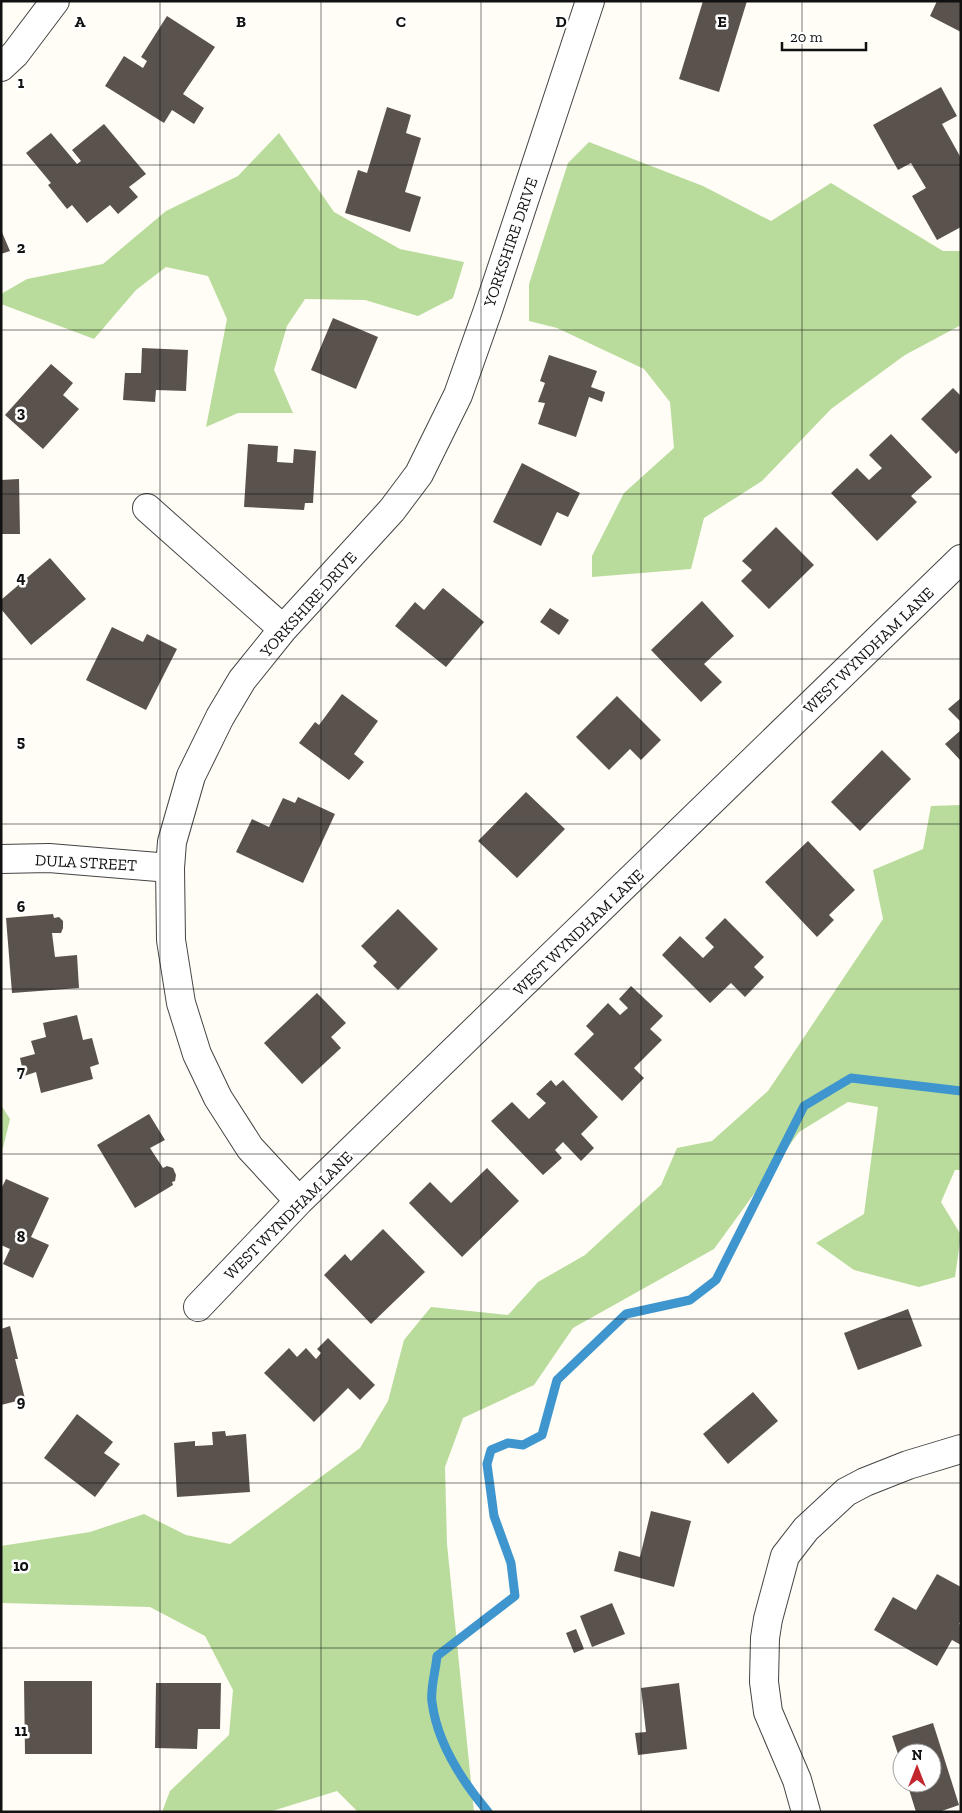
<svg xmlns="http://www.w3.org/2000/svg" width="962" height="1813" viewBox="0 0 962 1813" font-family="'Zilla Slab',serif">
<rect width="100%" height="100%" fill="#fffdf5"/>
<path fill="#b9dc9c" d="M279,133L334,212L400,249L464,262L453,298L418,316L365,300L305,299L287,326L274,370L293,413H238L206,427L227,319L208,276L166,267L136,290L94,339L1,304V294L27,279L103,264L166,211L238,176Z
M589,142L703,186L771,221L831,183L943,251H961V325L905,355L831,409L762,481L704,518L691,569L592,577V556L624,493L674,448L670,402L644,369L557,328L529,321V284L568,163Z
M961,805V1170H955L941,1202L961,1235L955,1277L919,1287L854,1270L816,1243L864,1214L878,1107L848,1102L799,1132L714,1249L573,1328L534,1385L463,1418L445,1467L447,1544L474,1812H358L337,1791L269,1812H162L170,1791L229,1735L233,1690L205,1636L150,1607L1,1603V1546L90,1532L144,1514L186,1535L230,1544L360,1448L388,1401L404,1340L431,1307L508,1315L538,1282L585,1255L661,1185L677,1148L712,1141L768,1091L883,919L873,870L923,849L931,806Z
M1,1105L10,1119L3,1148L1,1150Z"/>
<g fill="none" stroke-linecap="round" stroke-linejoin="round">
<path stroke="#3f96cf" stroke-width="9" d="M488,1812C462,1781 437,1743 432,1702C430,1689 436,1669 437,1656L515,1596L511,1563L494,1516L487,1464L491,1450L508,1443L523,1445L542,1435L557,1380L626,1314L690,1300L716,1280L804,1106L851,1078L961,1091"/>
</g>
<path fill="#5a524d" d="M703,1H747L719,92L679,79Z
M937,1H961V32L930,16Z
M167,16L215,47L183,94L204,108L194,124L172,110L164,123L105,86L124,56L143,68L147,61L141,57Z
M941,87L957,116L942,124L961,158V227L937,240L912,196L926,188L911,163L898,170L873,125Z
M387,107L411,115L406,133L421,138L405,192L421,197L410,232L345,213L358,170L367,173Z
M104,124L146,174L129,187L138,197L118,214L110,205L87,223L72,205L67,209L48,185L51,183L26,153L51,133L77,164L81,161L72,150Z
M1,230L10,251L1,254Z
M333,318L378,337L356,389L311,370Z
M142,348L188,350L186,391L156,390L155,402L123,400L125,373H141Z
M549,355L597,371L591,387L605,392L602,402L589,397L576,437L538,424L545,403L538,402L545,383L540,381Z
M51,364L73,383L63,395L79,409L43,449L5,415Z
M953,388L961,396V449L956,454L921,419Z
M891,434L932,477L911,496L917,502L877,541L831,493L857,468L869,480L882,468L869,455Z
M248,444L278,446L277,462L293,463L294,449L316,451L313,503H305L304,510L244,507Z
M522,463L580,493L568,517L557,512L541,546L493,522Z
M19,479L20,534H1V480Z
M776,527L814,565L769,609L741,581L752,570L742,561Z
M50,558L86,599L31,645L1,609V600Z
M443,588L484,622L446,667L395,626L415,602L424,610Z
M702,601L734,636L704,664L722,682L701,702L651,650Z
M550,608L569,620L559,635L540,622Z
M112,627L143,642L147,634L177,649L146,710L86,680Z
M342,694L378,721L354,754L364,762L349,780L299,743L315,722L319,725Z
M617,696L661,740L641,760L630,749L609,770L576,737Z
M961,698V722L948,709Z
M961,730V761L945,744Z
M882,750L911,779L860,831L831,802Z
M526,792L565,829L517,878L478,841Z
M298,797L335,814L303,883L236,852L252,819L269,827L283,798L295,803Z
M808,841L855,890L829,915L834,920L817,937L765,882Z
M398,909L438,949L398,990L373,966L377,962L361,946Z
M53,914L54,918L59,917L63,921V928L61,933H52L55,957L77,955L79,988L12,993L6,918Z
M725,918L764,957L754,967L764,977L745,997L731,983L710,1003L662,955L680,936L703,958L714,947L705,938Z
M631,986L663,1016L650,1029L662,1040L634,1068L644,1078L622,1101L574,1054L594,1034L586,1026L608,1003L620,1015L628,1008L619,999Z
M317,993L346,1023L331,1037L341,1048L302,1084L264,1043Z
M77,1015L83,1040L92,1038L99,1064L90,1067L93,1079L41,1093L36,1072L24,1076L20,1058L35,1054L31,1041L46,1037L43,1023Z
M551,1080L556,1086L563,1080L598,1117L581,1134L594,1148L581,1161L563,1142L555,1150L562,1158L543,1175L491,1121L512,1102L529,1119L546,1103L536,1094Z
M149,1114L165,1140L150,1148L163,1168L167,1166L173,1168L176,1175L175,1181L172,1182L173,1185L135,1208L97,1145Z
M487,1168L519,1201L462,1257L409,1203L430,1182L451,1203Z
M6,1179L49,1198L31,1237L49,1245L33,1278L3,1264L10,1249L1,1245V1189Z
M383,1229L425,1272L371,1324L324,1275L345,1254L351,1261Z
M908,1309L922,1346L858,1370L844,1333Z
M10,1326L18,1359H15L25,1399L1,1405V1329Z
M328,1338L375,1385L360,1400L348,1388L314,1422L264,1373L289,1348L297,1357L306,1348L316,1359L321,1353L317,1349Z
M753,1392L778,1421L728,1464L703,1434Z
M77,1414L113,1442L104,1453L120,1464L95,1497L44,1458Z
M225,1431L226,1436L246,1434L250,1492L177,1497L174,1443L195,1441V1446L213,1445L212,1432Z
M651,1511L691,1521L674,1587L614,1571L619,1551L640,1557Z
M937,1574L961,1587V1620L959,1624L961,1625V1645L952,1640L937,1666L874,1630L893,1597L916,1610Z
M612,1603L625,1634L592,1647L580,1616Z
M576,1629L584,1649L574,1653L566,1633Z
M24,1681H92V1754H25Z
M156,1683H221L220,1729H198L197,1749L155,1748Z
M679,1683L687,1749L638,1755L635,1733L646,1732L641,1688Z
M933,1723L959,1805L939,1812H916L907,1783H932V1753H902V1766L892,1736Z"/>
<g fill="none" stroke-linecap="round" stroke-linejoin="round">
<defs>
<path id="minor" d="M1,67L15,54L55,1
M147,508L283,629
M1,859L49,858L170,868
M299,1201L250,1148L218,1098L197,1054L181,1003L171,940L170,868L172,842L191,776L220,717L242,680L283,629L392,510L419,474L458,395L488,310L590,1
M198,1307L299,1201L961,559
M806,1812L797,1780L768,1712L764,1682L765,1638L768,1619L785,1556L806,1529L846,1492L865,1482L908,1465L961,1449"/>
</defs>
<use href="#minor" stroke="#444" stroke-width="30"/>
<use href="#minor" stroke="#fff" stroke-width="28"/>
</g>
<path fill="none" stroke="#111" stroke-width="1" stroke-opacity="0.55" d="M160,1V1812M321,1V1812M481,1V1812M641,1V1812M802,1V1812M1,165H961M1,330H961M1,494H961M1,659H961M1,824H961M1,989H961M1,1154H961M1,1319H961M1,1483H961M1,1648H961"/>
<g text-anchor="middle" stroke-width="5" stroke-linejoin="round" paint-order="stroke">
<g font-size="16" fill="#111" stroke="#fff">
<text transform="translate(510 242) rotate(-71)" y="6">YORKSHIRE DRIVE</text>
<text transform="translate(308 604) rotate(-48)" y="6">YORKSHIRE DRIVE</text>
<text transform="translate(868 650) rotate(-44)" y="6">WEST WYNDHAM LANE</text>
<text transform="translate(86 862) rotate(3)" y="6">DULA STREET</text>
<text transform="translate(578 932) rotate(-44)" y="6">WEST WYNDHAM LANE</text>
<text transform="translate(288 1215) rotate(-45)" y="6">WEST WYNDHAM LANE</text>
</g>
</g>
<g font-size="16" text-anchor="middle" font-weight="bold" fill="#111" stroke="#fff" stroke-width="5" stroke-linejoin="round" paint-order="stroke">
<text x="80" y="27">A</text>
<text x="241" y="27">B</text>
<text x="401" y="27">C</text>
<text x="561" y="27">D</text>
<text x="722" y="27">E</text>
<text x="21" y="88">1</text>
<text x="21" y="253">2</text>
<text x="21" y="418">3</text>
<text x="21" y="583">4</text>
<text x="21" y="747">5</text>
<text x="21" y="912">6</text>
<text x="21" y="1077">7</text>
<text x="21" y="1242">8</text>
<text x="21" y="1407">9</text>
<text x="21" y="1571">10</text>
<text x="21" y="1736">11</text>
</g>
<rect width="962" height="1813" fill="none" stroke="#111111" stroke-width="5"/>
<g transform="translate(917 1768)"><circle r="24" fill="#ffffff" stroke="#a0a0a0"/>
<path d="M0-4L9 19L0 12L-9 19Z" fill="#c4262e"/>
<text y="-8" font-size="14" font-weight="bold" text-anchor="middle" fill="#111111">N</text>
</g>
<path d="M782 42v8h84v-8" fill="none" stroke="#111111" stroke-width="2.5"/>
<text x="790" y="42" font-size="15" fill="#111111" stroke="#ffffff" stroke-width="4" paint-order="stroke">20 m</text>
</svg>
